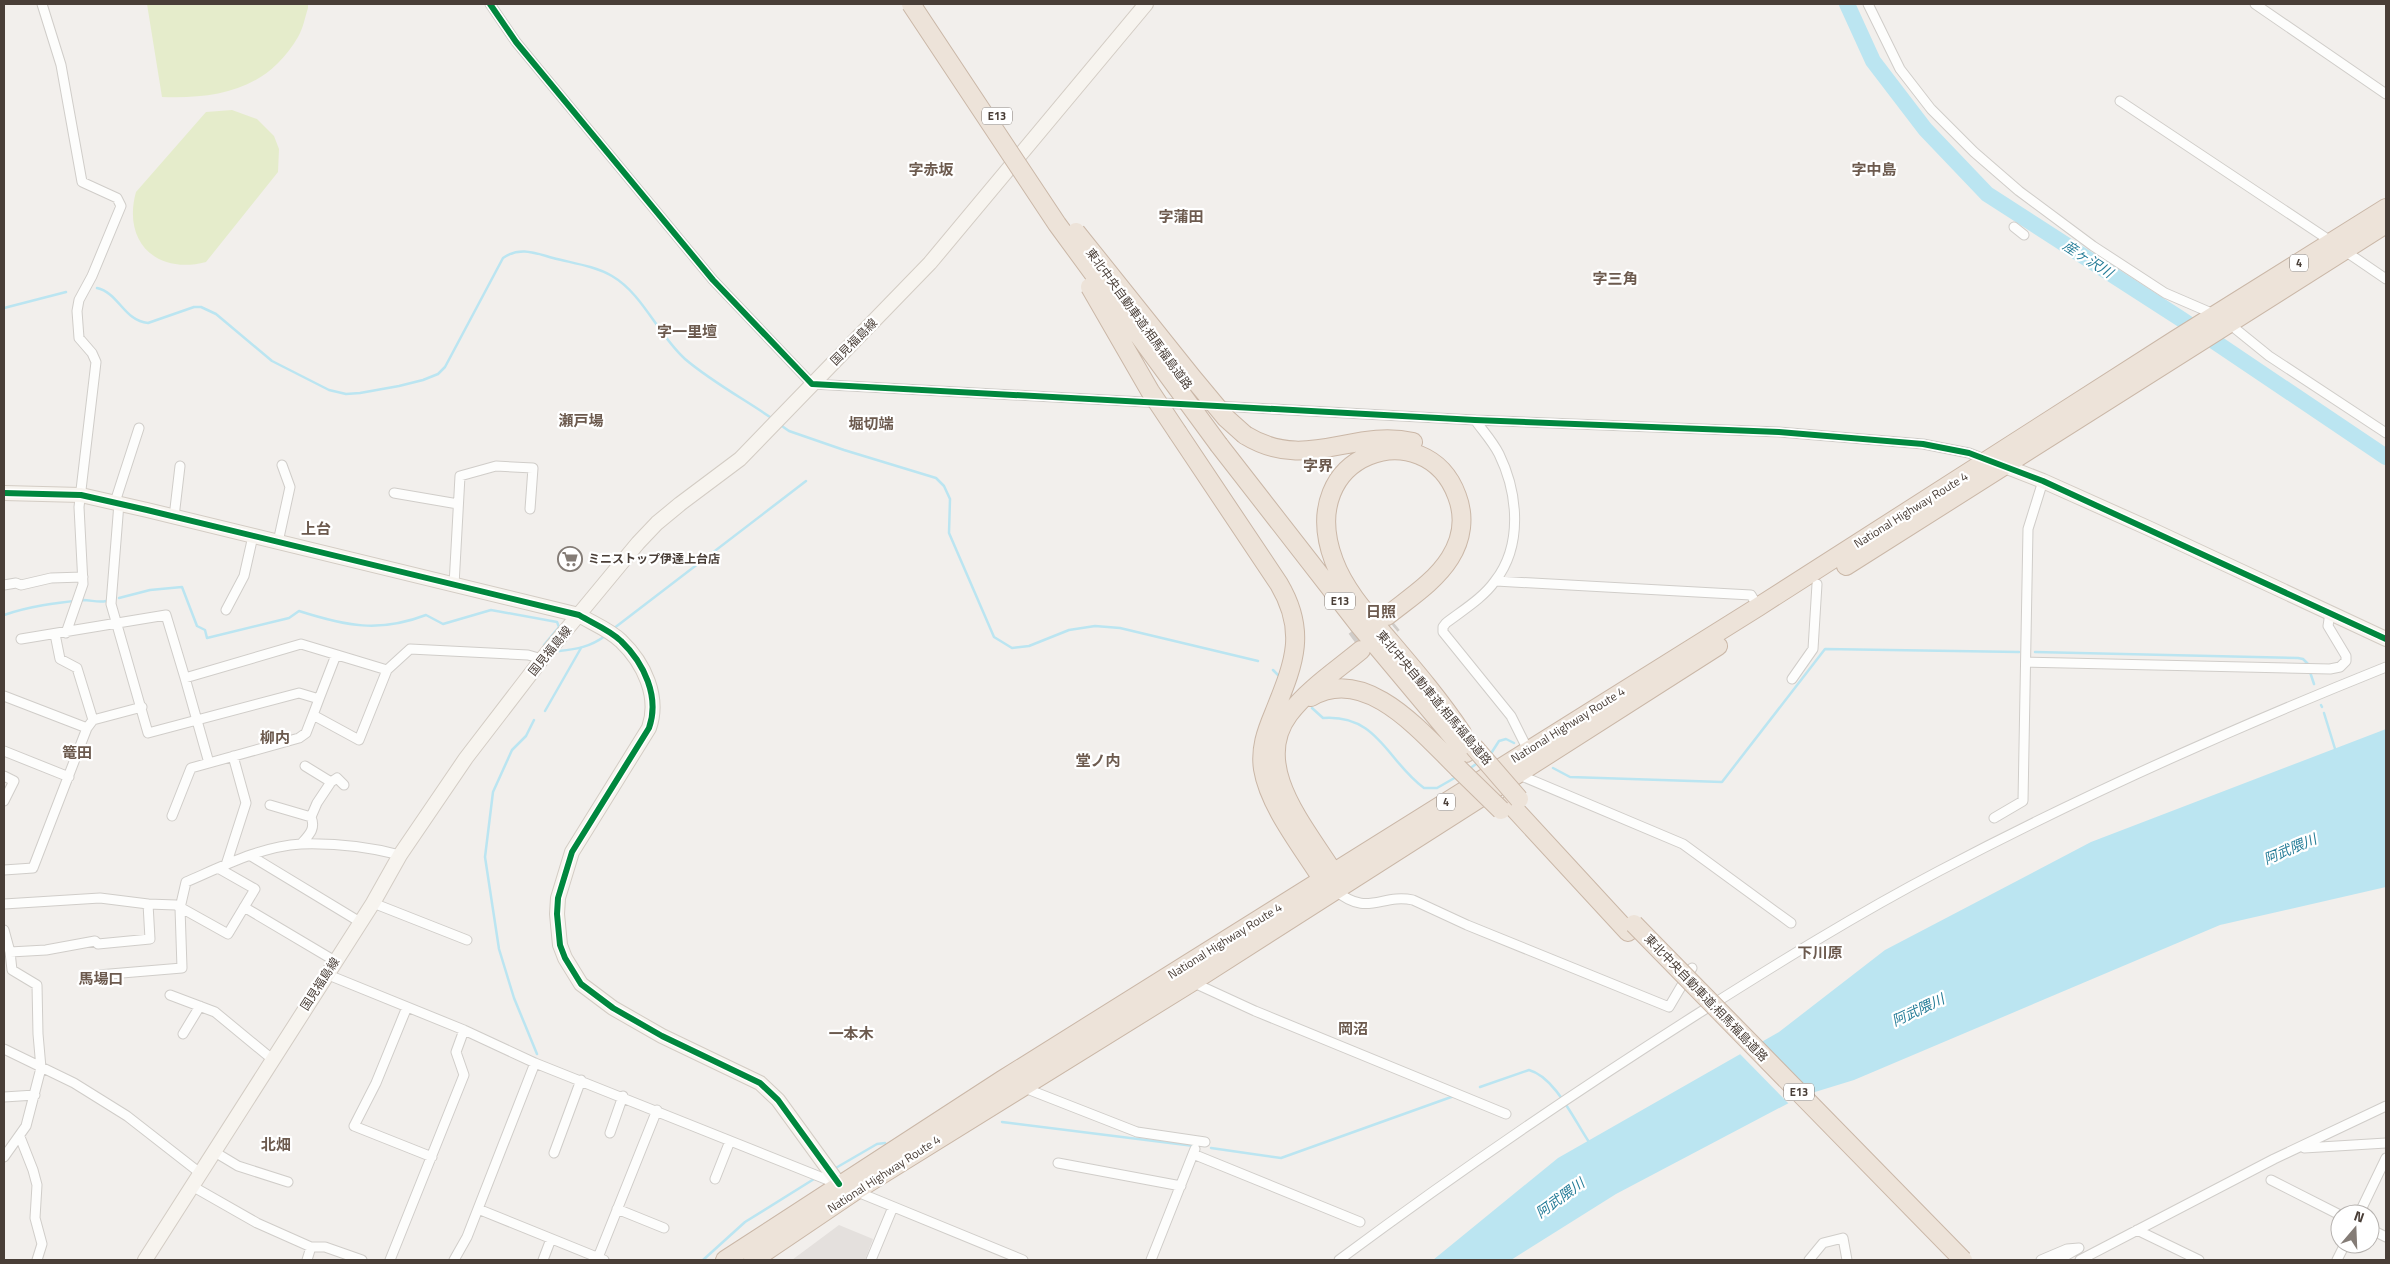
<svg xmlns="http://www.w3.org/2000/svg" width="2390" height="1264" viewBox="0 0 2390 1264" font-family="'Titillium Web','Noto Sans JP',sans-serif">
<rect width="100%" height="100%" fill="#f2efec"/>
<path fill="#e5eccb" d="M147,4H308V8C305,17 303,29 298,37C267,90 218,99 162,97Z
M232,110L257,119L274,136L279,149L278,172L206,262C157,275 122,242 136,192L206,112Z"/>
<path fill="#e4e0dd" d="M839,1225L873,1239L865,1260H792Z"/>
<path fill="#bbe5f1" d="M2386,729V887L2220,925L1854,1080L1802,1096L1616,1194L1511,1260H1433L1558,1158L1779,1032L1885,950L2091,842Z"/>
<path fill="#f2efec" d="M1757,1041L1803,1098L1790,1105L1738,1052Z"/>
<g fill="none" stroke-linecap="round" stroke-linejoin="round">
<path stroke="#bbe5f1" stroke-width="2.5" d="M97,288C119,293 124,321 148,323L194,307H201L216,314L272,361L329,390L346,394L360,393L399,386L423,380L438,374L445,367L503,258C520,246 535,253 553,258C572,263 595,266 612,276C643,294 658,335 685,359C712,382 744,399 773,419
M4,308L66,292
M779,424L789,431L844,450L936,478L944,486L950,499L949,533L994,637L1012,648L1029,646L1069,630L1095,626L1120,628L1258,661
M119,598L150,590L182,587L197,626L205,630L207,638L289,618L299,611C346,626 379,633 426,615L443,624L491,610L557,622L559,627L544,645
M4,615C30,606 55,603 83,600C91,600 99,603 106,601
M613,629L806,481
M559,651C577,649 590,647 605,636
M2035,652L2298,658L2303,659L2308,664
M1273,670L1278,675
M2310,672L2314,684
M2321,705L2322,707
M1312,708L1323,718C1378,714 1387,761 1424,788H1437L1458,776
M545,711L581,648
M2324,713L2336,752
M534,720L526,736L512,750L493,792L485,857L499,949L514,998L537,1054
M1490,755L1499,741L1506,739L1514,743
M1553,768L1570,777L1722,782L1825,649L2019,652
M1469,769L1479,762
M1480,1087L1529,1070C1555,1077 1574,1120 1589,1142
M1002,1122L1194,1146
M1211,1148L1281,1158L1454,1096
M834,1169L877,1144L885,1143
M703,1260L745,1222L814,1179"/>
<path stroke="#bbe5f1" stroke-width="16" d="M1847,4L1873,61L1925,129L1987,194L2181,319L2386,457"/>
<path stroke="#d0ccc8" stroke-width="18" stroke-dasharray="18 9" stroke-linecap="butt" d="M1354,641L1377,624
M1371,642L1394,623"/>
<defs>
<path id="street" d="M42,4L61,65L82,182L117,198L121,206L92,276L79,300L77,311L79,338L92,353L96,362L79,507L83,584L66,633
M490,4L516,42L713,280L812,384L1475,420L1779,432L1923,444L1969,453L1987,460
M1868,4L1900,69L1931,109L1974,152L2019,191L2093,246L2165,293L2216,315
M2255,4L2386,94
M2120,101L2332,242
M2014,227L2024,235
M2345,251L2386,279
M2227,322L2269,356L2386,433
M1475,420C1483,431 1493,442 1499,454C1518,493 1523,545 1495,581C1483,598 1463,610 1446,623L1443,627V632L1511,716L1528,750
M394,493L458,504
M115,502L139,428
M119,503L111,604L148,733L299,693L319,699L313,715L359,740L387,670L410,649L528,655L542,659
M174,517L180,466
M278,542L290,487L282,465
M1496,581L1751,595L1758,607
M4,585L16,583L21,585L51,578L83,577
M454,585L460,476L496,466L533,468L530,509
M226,610L244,576L253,536
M55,634L60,659L77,668L93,720
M21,639L166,615L185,678L301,644L387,670
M2026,662L2330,669L2340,667L2346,661V656L2328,626L2330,613
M185,678L209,763
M1792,679L1813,649L1817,584
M4,696L87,728
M319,699L336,655
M4,751L69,777
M1517,774L1683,844L1791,923
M4,776L14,781L4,801
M331,782L337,778L344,785
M270,805L311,817
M172,816L191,768L299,738L306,733L313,715
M1994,818L2023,801L2028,529L2043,481
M301,844C309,835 316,829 311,817L317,803L331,782L305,766
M251,856L360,922
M226,865L246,803L233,756
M4,870L33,868L87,728L93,720L142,707
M1335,890C1368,918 1381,893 1413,900L1467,925L1669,1007L1692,968
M373,903L467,940
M4,904L100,898L148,904L150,939L98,944L95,941L46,950L10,952
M148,904L176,905L228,934L255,889L218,868
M244,907L335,961
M4,930L10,952L12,970L37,985L38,1034L41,1068L26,1126L4,1157
M326,974L464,1030L535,1063L838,1184
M98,975L182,968L180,908L186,882C221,867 262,846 301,844C334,843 369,847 400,855
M1192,982L1255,1011L1506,1114
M170,995L215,1012L272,1059
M407,1007L376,1083L354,1126L432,1157
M183,1034L200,1006
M4,1049L74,1083L127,1116L200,1173
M1022,1087L1137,1132L1205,1142
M4,1097L35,1095
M610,1133L623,1096
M20,1137L33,1170L37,1185L35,1218L42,1244L37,1260
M2304,1148L2386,1143
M213,1151L238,1166L288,1182
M554,1153L581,1080
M1193,1154L1360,1222
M1058,1163L1181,1186
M715,1179L730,1141
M2271,1180L2340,1215
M192,1186L257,1223L311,1247H325L362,1260
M855,1191L1023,1260
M478,1209L604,1260
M617,1209L664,1228
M2359,1214L2386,1158
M2370,1229L2386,1237
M2137,1230L2199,1260
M307,1260L311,1247
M390,1260L464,1075L456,1052L464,1030
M454,1260L467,1237L535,1063
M543,1260L551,1239
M597,1260L657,1110
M871,1260L893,1207
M1151,1260L1195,1149
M1339,1260C1456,1173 1576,1091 1699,1013C1778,963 1857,914 1939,871C2085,794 2234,728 2386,667
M1809,1260L1823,1243L1843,1238L1847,1260
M2041,1260L2067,1249L2079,1248L2058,1260
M2080,1260L2274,1159L2386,1106
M2337,1260L2345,1244"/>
<path id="secondary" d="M1997,463L2043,481L2148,528L2386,639
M4,493L81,495L147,510L579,615C592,623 610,630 621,641C644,663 660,697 649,728L572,852L558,898L557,914L560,945L565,958L581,984L613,1008L662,1036L760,1083L778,1100L839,1184
M145,1260L373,903L400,855L466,758L542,659L638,543L657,523L680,504L740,459L930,263L1146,4"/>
<path id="highway" d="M1178,433L1279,584C1308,633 1293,665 1274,713C1266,732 1260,749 1263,769C1269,806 1302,847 1322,879L1330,886
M1245,435C1307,473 1352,428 1413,442
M1219,445L1359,625L1466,753
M1846,566L2386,224
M1387,616C1408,599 1435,582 1450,558C1462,539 1465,517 1457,496C1426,411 1293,452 1334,561C1344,588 1364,611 1382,632C1410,665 1438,697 1462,733
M1311,697C1366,664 1422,733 1458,768
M1510,804L1628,932
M1334,882L1333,872C1306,828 1250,766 1289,714C1308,689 1337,670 1361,650
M725,1260L1002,1080L1758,607L2175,340L2386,208
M753,1260L855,1191L1192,982L1718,646"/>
</defs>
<use href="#street" stroke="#d0cdc9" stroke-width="11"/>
<use href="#secondary" stroke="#d3ccc4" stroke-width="16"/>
<use href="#highway" stroke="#cab7a7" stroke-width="20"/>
<use href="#street" stroke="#fdfdfc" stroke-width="9"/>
<use href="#secondary" stroke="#f7f4ef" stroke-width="14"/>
<use href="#highway" stroke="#ede3d9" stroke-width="18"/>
<defs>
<path id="highway-bridge" d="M911,4L1057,224L1219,445
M1076,232L1192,377L1226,418L1245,435
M1090,287L1150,391L1178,433
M1474,747L1519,799
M1458,768L1501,810
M1634,924L1963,1260"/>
</defs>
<use href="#highway-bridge" stroke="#cab7a7" stroke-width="20" stroke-linecap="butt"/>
<use href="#highway-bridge" stroke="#ede3d9" stroke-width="18"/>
<defs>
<path id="cycleway" d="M490,4L516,42L713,280L812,384L1475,420L1779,432L1923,444L1969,453L2043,481L2386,639
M4,493L81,495L147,510L579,615C592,623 610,630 621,641C644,663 660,697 649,728L572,852L558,898L557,914L560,945L565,958L581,984L613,1008L662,1036L760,1083L778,1100L839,1184"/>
</defs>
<use href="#cycleway" stroke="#fff" stroke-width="9"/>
<use href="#cycleway" stroke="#00873e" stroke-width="6"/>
</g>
<defs>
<symbol id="supermarket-ring" viewBox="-11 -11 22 22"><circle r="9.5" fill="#fff" stroke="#847c76" stroke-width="1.5"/><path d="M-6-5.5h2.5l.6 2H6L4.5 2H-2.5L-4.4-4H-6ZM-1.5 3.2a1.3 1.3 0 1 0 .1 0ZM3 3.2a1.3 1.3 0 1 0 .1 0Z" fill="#847c76"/></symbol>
</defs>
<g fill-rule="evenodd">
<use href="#supermarket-ring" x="556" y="545" width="28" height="28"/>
</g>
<g text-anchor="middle" stroke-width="4.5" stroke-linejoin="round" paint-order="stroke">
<g fill="#fff" stroke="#807873" stroke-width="1">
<rect x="982" y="107.5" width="30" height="17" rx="4"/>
<rect x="2290" y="254.5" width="18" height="17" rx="4"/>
<rect x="1325" y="592.5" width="30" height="17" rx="4"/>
<rect x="1437" y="793.5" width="18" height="17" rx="4"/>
<rect x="1784" y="1083.5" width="30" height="17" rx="4"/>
</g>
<g font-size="11" font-weight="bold" fill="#493e37">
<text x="997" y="120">E13</text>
<text x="2299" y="267">4</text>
<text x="1340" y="605">E13</text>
<text x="1446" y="806">4</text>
<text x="1799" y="1096">E13</text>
</g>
<g font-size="12" fill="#493e37" stroke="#fff">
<text transform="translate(1139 319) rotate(54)" y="4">東北中央自動車道;相馬福島道路</text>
<text transform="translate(854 342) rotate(-45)" y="4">国見福島線</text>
<text transform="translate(1911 510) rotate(-32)" y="4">National Highway Route 4</text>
<text transform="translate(550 651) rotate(-51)" y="4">国見福島線</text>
<text transform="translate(1434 698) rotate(50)" y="4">東北中央自動車道;相馬福島道路</text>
<text transform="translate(1568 725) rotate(-32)" y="4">National Highway Route 4</text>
<text transform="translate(1225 941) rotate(-32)" y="4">National Highway Route 4</text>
<text transform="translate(320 984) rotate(-57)" y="4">国見福島線</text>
<text transform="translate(1706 998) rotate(46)" y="4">東北中央自動車道;相馬福島道路</text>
<text transform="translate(884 1174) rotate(-33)" y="4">National Highway Route 4</text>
</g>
<g font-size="12" font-weight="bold" fill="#493e37" stroke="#fff" text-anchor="start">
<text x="588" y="563">ミニストップ伊達上台店</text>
</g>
<g font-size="14" font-style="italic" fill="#267d98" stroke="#fff">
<text transform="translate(2088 259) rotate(33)" y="5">産ヶ沢川</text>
<text transform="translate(2290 849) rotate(-23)" y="5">阿武隈川</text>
<text transform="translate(1918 1010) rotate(-25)" y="5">阿武隈川</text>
<text transform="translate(1560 1198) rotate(-36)" y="5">阿武隈川</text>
</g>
<g font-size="15" font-weight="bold" fill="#6c5a4e" stroke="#fff">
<text x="931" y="175">字赤坂</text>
<text x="1874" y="175">字中島</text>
<text x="1181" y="222">字蒲田</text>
<text x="1615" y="284">字三角</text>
<text x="687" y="337">字一里壇</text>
<text x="581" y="426">瀬戸場</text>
<text x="871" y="429">堀切端</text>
<text x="1318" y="471">字界</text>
<text x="316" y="534">上台</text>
<text x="1381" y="617">日照</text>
<text x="275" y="743">柳内</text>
<text x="77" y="758">篭田</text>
<text x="1098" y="766">堂ノ内</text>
<text x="1820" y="958">下川原</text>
<text x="101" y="984">馬場口</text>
<text x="1353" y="1034">岡沼</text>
<text x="851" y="1039">一本木</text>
<text x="276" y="1150">北畑</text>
</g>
</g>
<rect width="2390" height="1264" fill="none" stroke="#493e37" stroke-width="10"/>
<g transform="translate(2355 1229) rotate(19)"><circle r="24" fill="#ffffff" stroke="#b6b2af"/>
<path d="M0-4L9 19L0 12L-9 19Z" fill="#847c76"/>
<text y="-8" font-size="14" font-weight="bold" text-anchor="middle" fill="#493e37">N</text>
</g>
</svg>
